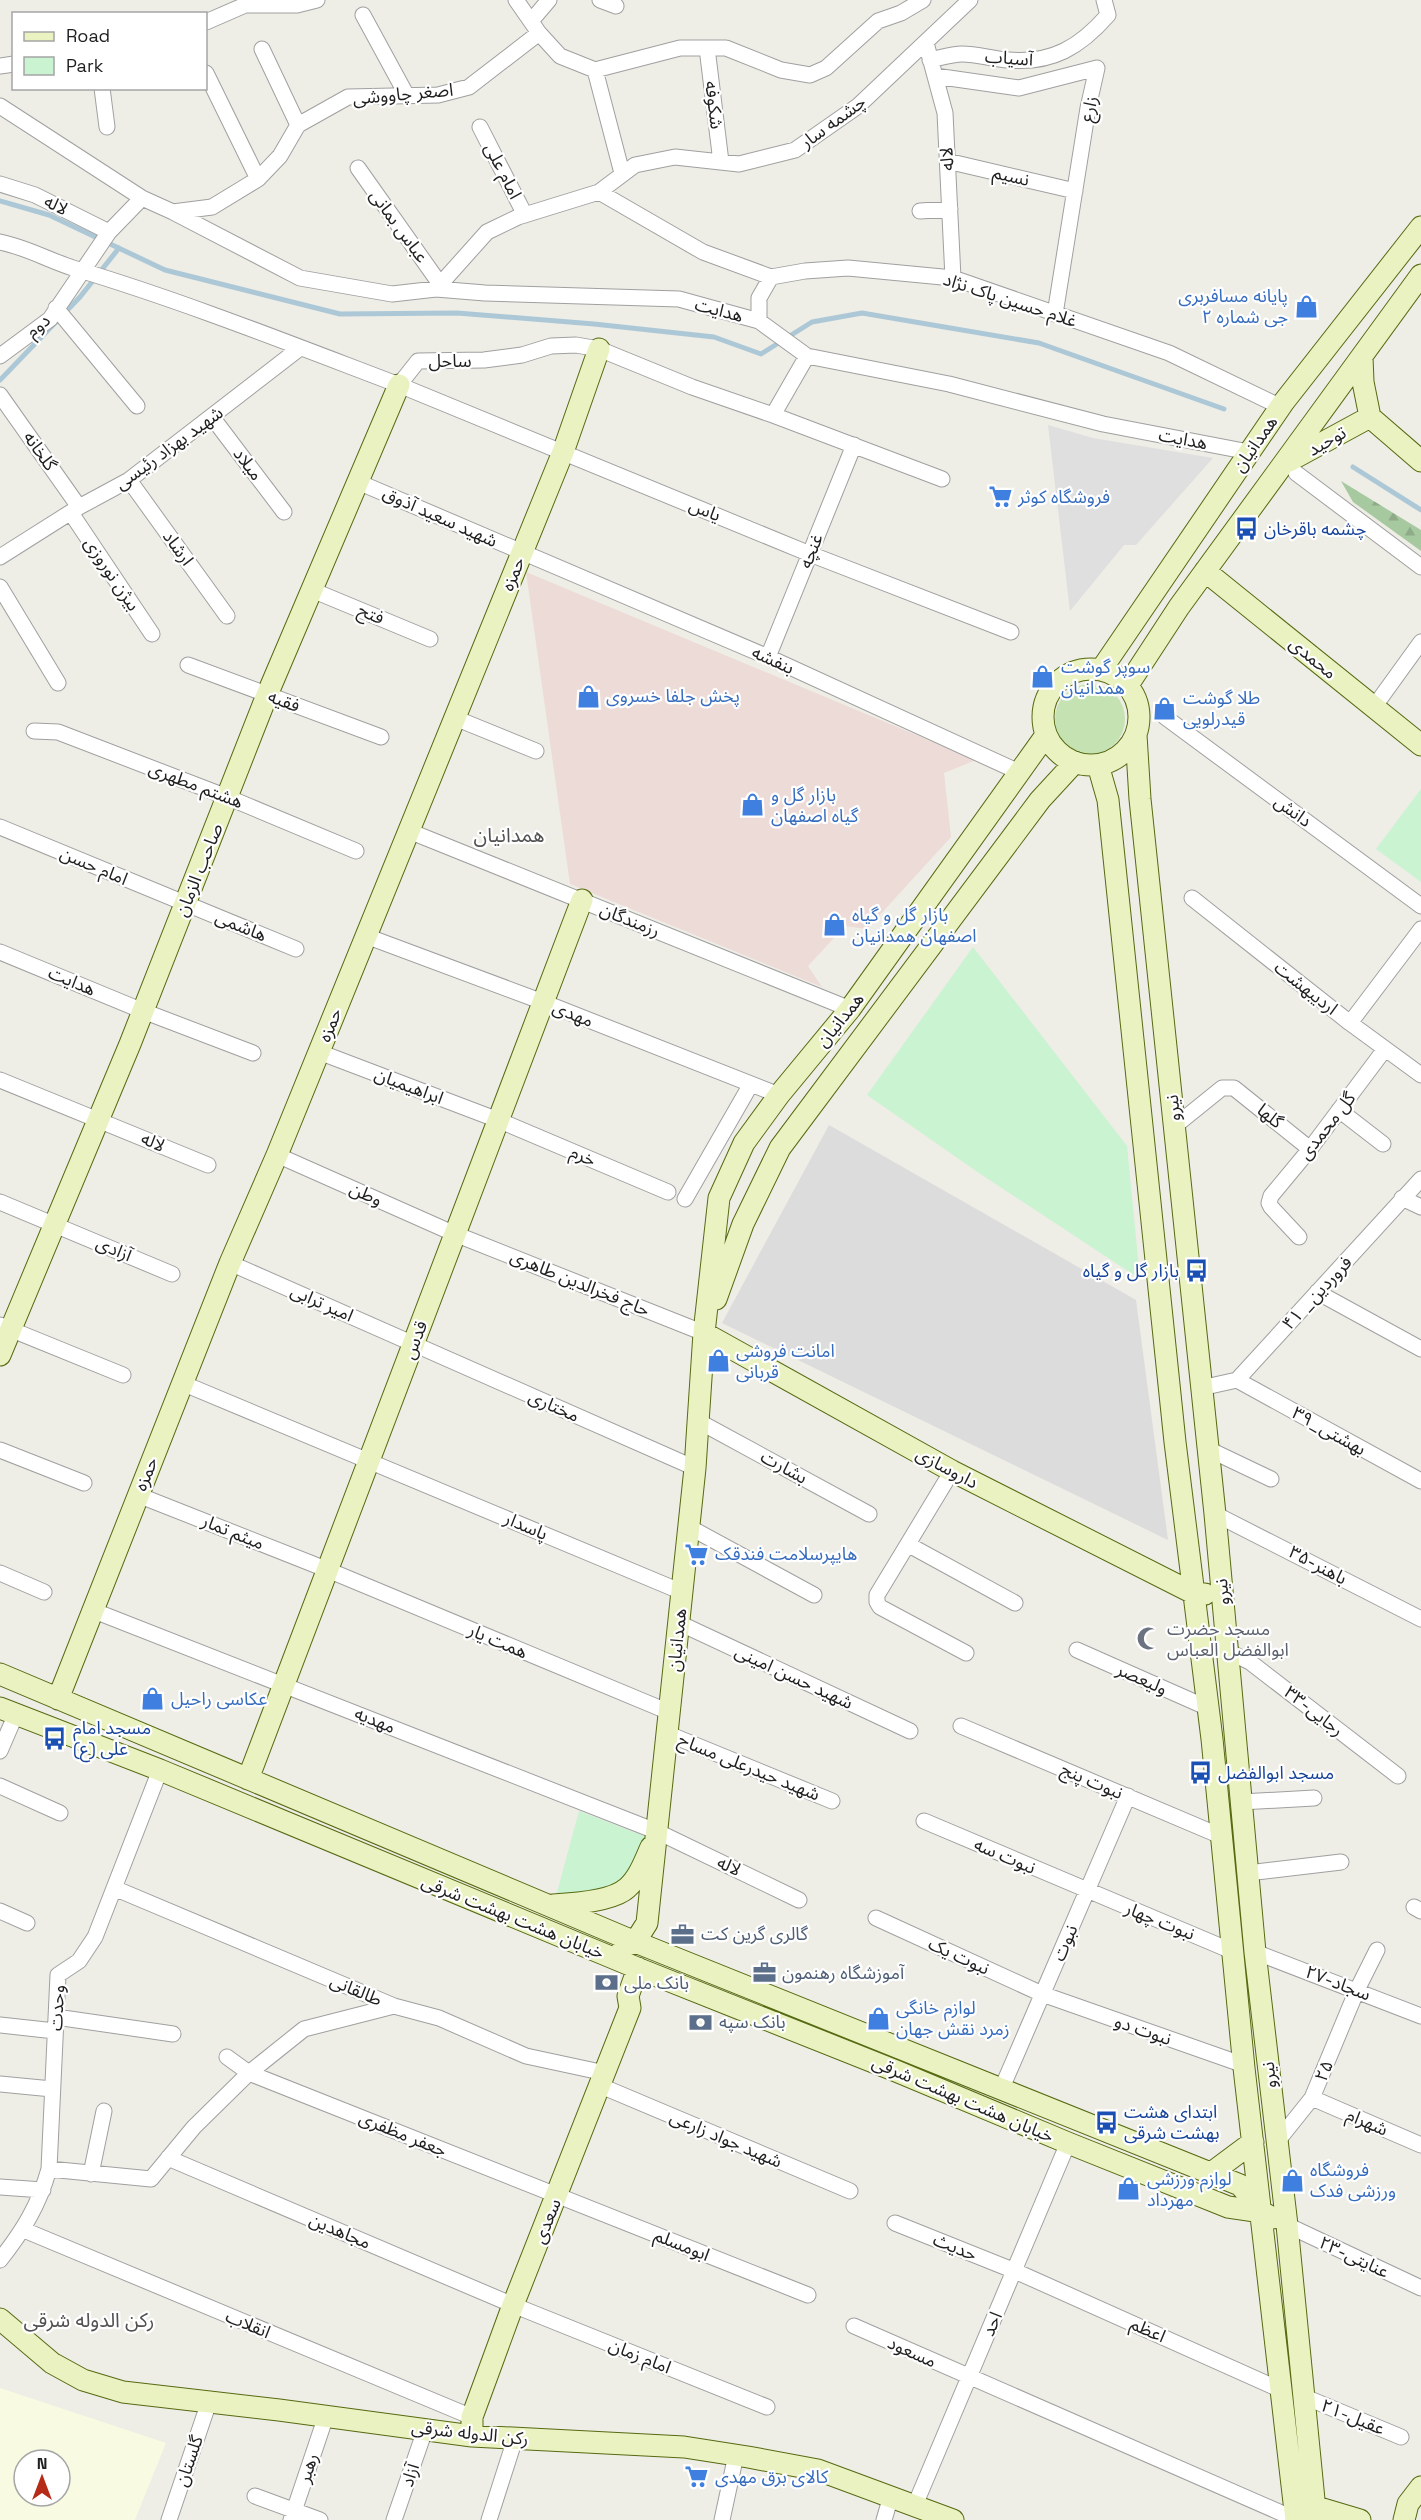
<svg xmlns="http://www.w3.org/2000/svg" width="1421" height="2520" viewBox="0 0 1421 2520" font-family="'Space Grotesk','Noto Sans Arabic',sans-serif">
<defs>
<pattern id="forest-firs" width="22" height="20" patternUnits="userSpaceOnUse" patternTransform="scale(1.5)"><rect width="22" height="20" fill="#a7c9a0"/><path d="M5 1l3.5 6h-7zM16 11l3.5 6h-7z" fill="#8fac89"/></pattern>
</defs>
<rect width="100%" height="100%" fill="#eeede6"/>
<path fill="#dddcdc" d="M829,1125L1136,1300L1168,1540L722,1323Z"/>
<path fill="#eddbd7" d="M526,572L976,760L944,773L951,837L867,929L845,926L808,966L822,987L570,884Z"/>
<path fill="#f8fbe2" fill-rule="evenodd" d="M0,2388L166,2443L135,2520H0ZM24,2460H60V2496H24Z"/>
<path fill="#c4e2b2" d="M1055 719a35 35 0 1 1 70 0a35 35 0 1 1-70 0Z"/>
<path fill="url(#forest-firs)" d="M1341,481L1421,530V551L1353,502Z"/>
<path fill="#c9f3d1" d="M1421,789V882L1376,849Z
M973,947L1127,1146L1140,1279L979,1173L867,1095Z
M579,1811L647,1837L622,1883L600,1892L555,1900Z"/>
<path fill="#dfdfdf" d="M1048,425L1093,438L1213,458L1136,545H1124L1070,611Z"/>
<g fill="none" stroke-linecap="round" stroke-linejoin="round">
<path stroke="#acc8d7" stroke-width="5" d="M0,201L49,215L165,270L340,314L457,313L594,324L714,337L761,354L812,322L862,313L1039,343L1224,409
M0,380L80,297L119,248
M1353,467L1421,510"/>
<defs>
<path id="street" d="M516,0L539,33
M600,0L616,6
M1104,0L1108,15
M363,15L406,94
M532,20L549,0
M206,22L245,5H297L317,0
M926,43L945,113L953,278
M707,48L721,162
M262,49L298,125
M930,60C940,58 952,54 962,54C977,54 993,59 1008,60C1052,64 1080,47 1108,15
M0,66L14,64
M595,70L622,173
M206,73L258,179
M935,76L1019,88L1097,68L1088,108L1055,314
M102,88L107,127
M0,106L142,198L173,212L212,207L258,179L280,156L298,125L348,97L438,95L469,87L539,33L560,56L595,70L680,48H726L781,70L810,75L826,68L878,21L901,13L923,0
M480,127L525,215
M947,161L1075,191
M358,168L440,284
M0,184L35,195L109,232
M599,192L703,252L771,277L805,271L848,268L953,278L1169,353L1281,407
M920,211L950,209
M173,212L300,278L392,294L436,289L485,293L679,299L759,321L807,356L949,384L1103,424L1249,452
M0,242C26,247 48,260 73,268C183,301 291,344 399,385L418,361L484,360L522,355L551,346L576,345L599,349L692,387L773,415L942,479
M436,289L487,232L518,217L599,192L635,165L675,157L739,164L795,150L858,106L970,0
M56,308L137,406
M759,321V298L771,277
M0,356L50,319L109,232L142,198
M399,385L810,554L1011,632
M0,395L79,507
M773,415L807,356
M212,417L284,512
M1296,473L1421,567
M129,480L227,616
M358,482L768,657L1021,773
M71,513L152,634
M0,557L79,507L129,480L300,348
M0,587L58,683
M312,590L430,639
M768,657L854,445
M188,665L381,737
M1374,707L1421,642
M1165,717L1421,906
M455,718L536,751
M34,731L58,732L227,797L356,851
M0,827L296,949
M409,831L850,1009
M1192,898L1350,1023L1421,1075
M366,936L543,1002L779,1095
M0,952L143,1011L253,1053
M1350,1023L1421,929
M319,1052L498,1120L668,1192
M0,1080L208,1165
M1339,1110L1383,1144
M1175,1126L1222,1088H1234L1310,1149
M277,1155L455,1234L704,1333
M1402,1198L1421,1207
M685,1199L751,1084
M0,1202L172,1274
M1299,1237L1271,1207L1269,1203L1271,1196L1310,1149L1385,1049
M230,1263L695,1468
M1317,1292L1421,1349
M0,1325L123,1375
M1237,1380L1421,1481
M182,1383L682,1592
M1201,1388L1237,1380L1421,1179
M698,1421L869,1514
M1208,1449L1271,1479
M0,1450L84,1483
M952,1471L877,1595V1602L880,1607L966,1653
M138,1495L328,1570L669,1712
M1215,1514L1421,1619
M689,1527L814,1595
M909,1545L1015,1603
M0,1573L44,1592
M92,1610L658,1832L799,1900
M679,1623L910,1731
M1077,1650L1208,1708
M1227,1651L1250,1662L1398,1776
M961,1726L1223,1837
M666,1733L832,1801
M0,1751L16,1714
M0,1786L60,1813
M1241,1802L1314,1798
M924,1821L1234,1952
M1248,1873L1341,1862
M114,1888L394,2006L439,2018L526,2056L605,2073
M1414,1907L1421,1911
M0,1911L27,1923
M876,1918L1042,1994L1244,2065
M1255,1952L1421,2016
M56,2017L173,2034
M0,2025L55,2031
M227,2057L249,2073L808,2295
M0,2084L52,2089
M601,2086L850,2191
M1001,2090L1128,1796
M1312,2098L1421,2145
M1276,2143L1312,2098L1357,1990L1377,1950
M168,2158L513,2305L767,2407
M49,2169L151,2179L194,2127L249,2073L304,2029L394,2006
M91,2174L104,2111
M0,2187L43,2190
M895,2223L1015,2271L1281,2390
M1287,2225L1421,2288
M24,2230L472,2417
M0,2260C23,2231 39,2205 49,2169L58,1975L79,1961L95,1937L160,1770
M854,2326L1295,2519
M1305,2397L1401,2437
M255,2496L320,2520
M915,2505L1068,2143
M169,2520L209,2402
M291,2520L326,2416
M394,2520L425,2430
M489,2520L515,2439
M722,2520L736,2455
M884,2520L891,2496"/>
<path id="secondary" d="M1362,357L1363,382L1370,417L1421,461
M1289,461L1370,417
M1205,571L1421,745
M1043 717a48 48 0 1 1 96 0a48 48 0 1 1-96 0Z
M1101,670L1283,403L1421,227
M1128,685L1179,607L1421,275
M1136,735L1140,799L1215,1514L1255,1952L1287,2225L1316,2520
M1098,765L1108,800L1175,1442L1212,1739L1244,2068L1296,2520
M716,1299L743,1224L780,1148L1040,800L1075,762
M704,1333L952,1471L1195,1594H1205
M0,1355L130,1044L267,695L399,385
M0,1674L628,1939L1240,2185L1262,2211
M58,1699L230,1263L277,1155L563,452L599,349
M0,1708L160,1770L642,1970L896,2071L1068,2143L1228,2207L1262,2212L1273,2218
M248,1779L582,900
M553,1905C572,1904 613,1901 627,1888C639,1878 645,1860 651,1847
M623,1947L635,1942L647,1923L695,1468L704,1333L719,1198L744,1143L779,1095L850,1009L1046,735
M1210,2174L1253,2142
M0,2319L52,2363L83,2380L123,2392L279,2410L472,2436L684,2447L748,2457L818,2470L953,2520
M472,2436V2417L513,2305L630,2008L628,1996L638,1968
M1303,2503L1360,2520
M1404,2520L1408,2504L1421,2487"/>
</defs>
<use href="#street" stroke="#a0a0a0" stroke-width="17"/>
<use href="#secondary" stroke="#566a12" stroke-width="23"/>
<use href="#street" stroke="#fff" stroke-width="15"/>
<use href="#secondary" stroke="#eaf2c1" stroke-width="21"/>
</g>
<defs>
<symbol id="shop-bare" viewBox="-9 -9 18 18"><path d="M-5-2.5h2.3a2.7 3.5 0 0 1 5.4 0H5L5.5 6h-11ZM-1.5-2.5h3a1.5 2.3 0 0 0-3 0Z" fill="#3f7fe0" stroke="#fff" stroke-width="2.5" paint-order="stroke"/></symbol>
<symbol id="supermarket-bare" viewBox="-9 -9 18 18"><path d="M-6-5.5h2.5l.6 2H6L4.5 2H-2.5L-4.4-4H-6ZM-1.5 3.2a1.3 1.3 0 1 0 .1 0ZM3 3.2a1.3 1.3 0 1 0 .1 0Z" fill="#3f7fe0" stroke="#fff" stroke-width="2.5" paint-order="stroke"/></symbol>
<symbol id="bus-bare" viewBox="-9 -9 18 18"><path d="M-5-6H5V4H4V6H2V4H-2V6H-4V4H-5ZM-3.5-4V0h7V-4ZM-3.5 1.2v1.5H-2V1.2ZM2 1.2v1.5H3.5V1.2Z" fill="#1a4fb4" stroke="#fff" stroke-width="2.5" paint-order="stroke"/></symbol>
<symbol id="mosque-bare" viewBox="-9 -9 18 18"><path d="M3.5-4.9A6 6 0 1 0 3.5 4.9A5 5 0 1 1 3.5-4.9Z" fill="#6b7280" stroke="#fff" stroke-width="2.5" paint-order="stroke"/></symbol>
<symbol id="office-bare" viewBox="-9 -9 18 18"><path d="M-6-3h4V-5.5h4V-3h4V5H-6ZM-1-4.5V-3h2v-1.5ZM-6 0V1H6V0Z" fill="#5c6f8a" stroke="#fff" stroke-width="2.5" paint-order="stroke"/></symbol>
<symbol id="bank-bare" viewBox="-9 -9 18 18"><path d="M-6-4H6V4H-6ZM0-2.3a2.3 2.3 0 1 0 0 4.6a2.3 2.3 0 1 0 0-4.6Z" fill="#5c6f8a" stroke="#fff" stroke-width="2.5" paint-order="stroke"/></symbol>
</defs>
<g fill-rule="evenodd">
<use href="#shop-bare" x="1290" y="290" width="33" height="33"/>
<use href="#supermarket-bare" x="984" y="480" width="33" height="33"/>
<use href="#bus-bare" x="1230" y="512" width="33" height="33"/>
<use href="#shop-bare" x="1026" y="660" width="33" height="33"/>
<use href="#shop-bare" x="572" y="680" width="33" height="33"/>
<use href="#shop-bare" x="1148" y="692" width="33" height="33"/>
<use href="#shop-bare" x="736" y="788" width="33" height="33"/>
<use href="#shop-bare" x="818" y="908" width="33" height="33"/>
<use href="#bus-bare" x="1180" y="1254" width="33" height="33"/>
<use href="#shop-bare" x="702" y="1344" width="33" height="33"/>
<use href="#supermarket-bare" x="680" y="1538" width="33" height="33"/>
<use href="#mosque-bare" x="1132" y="1622" width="33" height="33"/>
<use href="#shop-bare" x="136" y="1682" width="33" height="33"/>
<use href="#bus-bare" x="38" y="1722" width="33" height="33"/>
<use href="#bus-bare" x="1184" y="1756" width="33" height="33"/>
<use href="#office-bare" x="666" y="1918" width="33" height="33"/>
<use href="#office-bare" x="748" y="1956" width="33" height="33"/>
<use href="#bank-bare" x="590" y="1966" width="33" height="33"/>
<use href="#shop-bare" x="862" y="2002" width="33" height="33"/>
<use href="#bank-bare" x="684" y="2006" width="33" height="33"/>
<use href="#bus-bare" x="1090" y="2106" width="33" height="33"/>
<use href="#shop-bare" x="1276" y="2164" width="33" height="33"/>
<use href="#shop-bare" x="1112" y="2172" width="33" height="33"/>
<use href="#supermarket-bare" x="680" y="2460" width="33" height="33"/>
</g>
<g text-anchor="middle" stroke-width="4.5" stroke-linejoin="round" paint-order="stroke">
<g font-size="18" fill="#1f1f1f" stroke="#fff">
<text transform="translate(1009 58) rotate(4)" y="6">آسیاب</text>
<text transform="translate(403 94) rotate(-5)" y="6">اصغر چاووشی</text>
<text transform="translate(714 105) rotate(83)" y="6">شکوفه</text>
<text transform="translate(1089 109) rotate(-77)" y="6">زارع</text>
<text transform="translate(833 122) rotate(-36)" y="6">چشمه سار</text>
<text transform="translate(947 159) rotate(-93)" y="6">لاله</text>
<text transform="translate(503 171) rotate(63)" y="6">امام علی</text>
<text transform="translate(1011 176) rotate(13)" y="6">نسیم</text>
<text transform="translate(56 205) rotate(26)" y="6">لاله</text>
<text transform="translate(399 226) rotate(54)" y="6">عباس بمانی</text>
<text transform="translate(1010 300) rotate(18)" y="6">غلام حسین پاک نژاد</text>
<text transform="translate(719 310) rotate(15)" y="6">هدایت</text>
<text transform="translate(38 326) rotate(-41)" y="6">دوم</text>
<text x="450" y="367">ساحل</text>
<text transform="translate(1183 439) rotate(11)" y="6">هدایت</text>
<text transform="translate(1327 441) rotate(-30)" y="6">توحید</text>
<text transform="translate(1255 444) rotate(-55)" y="6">همدانیان</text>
<text transform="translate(169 448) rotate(-36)" y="6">شهید بهزاد رئیسی</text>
<text transform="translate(40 451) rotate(55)" y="6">گلخانه</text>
<text transform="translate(248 464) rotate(53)" y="6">میلاد</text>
<text transform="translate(705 510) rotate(22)" y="6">یاس</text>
<text transform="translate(440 517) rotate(24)" y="6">شهید سعید آذوق</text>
<text transform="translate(178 548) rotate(54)" y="6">ارشاد</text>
<text transform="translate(811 551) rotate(-68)" y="6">غنچه</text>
<text transform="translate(112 574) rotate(56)" y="6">بیژن نوروزی</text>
<text transform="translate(513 574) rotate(-68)" y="6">حمزه</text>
<text transform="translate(371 614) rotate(22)" y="6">فتح</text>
<text transform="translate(1313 658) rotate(39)" y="6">محمدی</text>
<text transform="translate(773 660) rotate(24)" y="6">بنفشه</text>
<text transform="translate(284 701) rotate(20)" y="6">فقیه</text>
<text transform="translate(196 785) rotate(21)" y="6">هشتم مطهری</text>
<text transform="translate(1293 811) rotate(36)" y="6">دانش</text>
<text transform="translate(94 866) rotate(23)" y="6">امام حسن</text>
<text transform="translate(199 870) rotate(-68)" y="6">صاحب الزمان</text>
<text transform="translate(630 920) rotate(22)" y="6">رزمندگان</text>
<text transform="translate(241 926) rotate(22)" y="6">هاشمی</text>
<text transform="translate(72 981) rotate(23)" y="6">هدایت</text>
<text transform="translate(1306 988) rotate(38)" y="6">اردیبهشت</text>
<text transform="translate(573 1014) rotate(22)" y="6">مهدی</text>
<text transform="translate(840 1020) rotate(-51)" y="6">همدانیان</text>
<text transform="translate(330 1025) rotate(-68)" y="6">حمزه</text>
<text transform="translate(409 1086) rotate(21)" y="6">ابراهیمیان</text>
<text transform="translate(1173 1108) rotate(-96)" y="6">نیرو</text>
<text transform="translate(1270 1116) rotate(39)" y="6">گلها</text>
<text transform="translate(1327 1126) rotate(-52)" y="6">گل محمدی</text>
<text transform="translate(153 1142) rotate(23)" y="6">لاله</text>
<text transform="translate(583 1156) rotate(23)" y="6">خرم</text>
<text transform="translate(366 1194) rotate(24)" y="6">وطن</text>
<text transform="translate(114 1249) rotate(23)" y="6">آزادی</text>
<text transform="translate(580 1283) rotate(22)" y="6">حاج فخرالدین طاهری</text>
<text transform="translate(1317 1293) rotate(-47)" y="6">۴۱ _فروردین</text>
<text transform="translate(322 1303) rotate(24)" y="6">امیر ترابی</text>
<text transform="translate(415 1340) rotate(-69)" y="6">قدس</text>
<text transform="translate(554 1406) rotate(24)" y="6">مختاری</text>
<text transform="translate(1329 1431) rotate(29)" y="6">۳۹_بهشتی</text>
<text transform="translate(784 1467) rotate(29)" y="6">بشارت</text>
<text transform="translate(947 1468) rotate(28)" y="6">داروسازی</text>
<text transform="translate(146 1474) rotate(-68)" y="6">حمزه</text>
<text transform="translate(526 1526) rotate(23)" y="6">پاسدار</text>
<text transform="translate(233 1532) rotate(22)" y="6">میثم تمار</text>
<text transform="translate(1318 1565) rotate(28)" y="6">۳۵-باهنر</text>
<text transform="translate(1222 1592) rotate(-95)" y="6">نیرو</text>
<text transform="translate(677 1640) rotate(-84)" y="6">همدانیان</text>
<text transform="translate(498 1641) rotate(23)" y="6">همت یار</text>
<text transform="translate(794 1677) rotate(25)" y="6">شهید حسن امینی</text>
<text transform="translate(1142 1679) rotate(24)" y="6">ولیعصر</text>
<text transform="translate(1314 1711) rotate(38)" y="6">۳۳-رجایی</text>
<text transform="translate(375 1720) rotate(22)" y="6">مهدیه</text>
<text transform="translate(749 1767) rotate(22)" y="6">شهید حیدرعلی مساح</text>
<text transform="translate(1092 1781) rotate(23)" y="6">نبوت پنج</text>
<text transform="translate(1005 1856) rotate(23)" y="6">نبوت سه</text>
<text transform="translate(729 1866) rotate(25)" y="6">لاله</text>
<text transform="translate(513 1917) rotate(22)" y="6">خیابان هشت بهشت شرقی</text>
<text transform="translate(1160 1921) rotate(22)" y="6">نبوت چهار</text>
<text transform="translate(1065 1943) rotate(-67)" y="6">نبوت</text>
<text transform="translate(959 1956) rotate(25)" y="6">نبوت یک</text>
<text transform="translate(1338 1983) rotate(21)" y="6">۲۷-سجاد</text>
<text transform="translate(356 1990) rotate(23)" y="6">طالقانی</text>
<text transform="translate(57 2008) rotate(-87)" y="6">وحدت</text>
<text transform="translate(1143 2030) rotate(19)" y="6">نبوت دو</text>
<text transform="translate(1324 2071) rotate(-67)" y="6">۲۵</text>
<text transform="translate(1269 2075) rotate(-96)" y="6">نیرو</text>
<text transform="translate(963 2099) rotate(23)" y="6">خیابان هشت بهشت شرقی</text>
<text transform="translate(1367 2122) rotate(23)" y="6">شهرام</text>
<text transform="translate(403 2134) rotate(22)" y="6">جعفر مظفری</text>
<text transform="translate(726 2139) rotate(23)" y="6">شهید جواد زارعی</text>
<text transform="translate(547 2221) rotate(-68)" y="6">سعدی</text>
<text transform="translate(340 2231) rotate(23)" y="6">مجاهدین</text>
<text transform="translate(682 2245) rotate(22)" y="6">ابومسلم</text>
<text transform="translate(955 2247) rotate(22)" y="6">حدیث</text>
<text transform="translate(1354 2257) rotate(25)" y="6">۲۳-عنایتی</text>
<text transform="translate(248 2324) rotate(23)" y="6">انقلاب</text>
<text transform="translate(992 2324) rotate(-67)" y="6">احد</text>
<text transform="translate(1148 2330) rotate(24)" y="6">اعظم</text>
<text transform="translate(912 2352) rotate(24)" y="6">مسعود</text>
<text transform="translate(640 2356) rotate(22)" y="6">امام زمان</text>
<text transform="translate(1353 2417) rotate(22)" y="6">۲۱-عقیل</text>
<text transform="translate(470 2433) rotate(6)" y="6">رکن الدوله شرقی</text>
<text transform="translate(189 2461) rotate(-71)" y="6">گلستان</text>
<text transform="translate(308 2468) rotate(-72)" y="6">رهبر</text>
<text transform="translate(410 2475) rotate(-71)" y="6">آزاد</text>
</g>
<g font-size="18" fill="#366cbe" stroke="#fff" text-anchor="start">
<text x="1288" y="302" text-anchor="end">پایانه مسافربری<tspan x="1288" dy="21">جی شماره ۲</tspan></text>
<text x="1018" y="503">فروشگاه کوثر</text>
<text x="1061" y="673">سوپر گوشت<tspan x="1061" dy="21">همدانیان</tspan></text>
<text x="606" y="702">پخش جلفا خسروی</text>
<text x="1183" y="704">طلا گوشت<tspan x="1183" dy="21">قیدرلویی</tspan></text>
<text x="771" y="801">بازار گل و<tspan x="771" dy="21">گیاه اصفهان</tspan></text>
<text x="852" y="921">بازار گل و گیاه<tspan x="852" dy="21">اصفهان همدانیان</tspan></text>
<text x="736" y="1357">امانت فروشی<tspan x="736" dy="21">قربانی</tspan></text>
<text x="715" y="1560">هایپرسلامت فندقک</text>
<text x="171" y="1705">عکاسی راحیل</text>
<text x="896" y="2014">لوازم خانگی<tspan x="896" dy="21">زمرد نقش جهان</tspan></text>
<text x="1310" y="2176">فروشگاه<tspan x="1310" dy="21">ورزشی فدک</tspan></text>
<text x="1147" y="2185">لوازم ورزشی<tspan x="1147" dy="21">مهرداد</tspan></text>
<text x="715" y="2483">کالای برق مهدی</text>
</g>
<g font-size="18" fill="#164399" stroke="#fff" text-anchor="start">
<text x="1264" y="535">چشمه باقرخان</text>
<text x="1179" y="1277" text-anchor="end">بازار گل و گیاه</text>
<text x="73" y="1734">مسجد امام<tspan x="73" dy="21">علی (ع)</tspan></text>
<text x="1218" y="1779">مسجد ابوالفضل</text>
<text x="1124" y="2118">ابتدای هشت<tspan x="1124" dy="21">بهشت شرقی</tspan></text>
</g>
<g font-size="18" fill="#5b616d" stroke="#fff" text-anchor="start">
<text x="1167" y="1635">مسجد حضرت<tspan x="1167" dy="21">ابوالفضل العباس</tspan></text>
</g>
<g font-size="18" fill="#4e5e75" stroke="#fff" text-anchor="start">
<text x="701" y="1940">گالری گرین کت</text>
<text x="782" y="1979">آموزشگاه رهنمون</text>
<text x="624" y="1989">بانک ملی</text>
<text x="719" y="2028">بانک سپه</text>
</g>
<g font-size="20" fill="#525252" stroke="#fff">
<text x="509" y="842">همدانیان</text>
<text x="89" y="2327">رکن الدوله شرقی</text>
</g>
</g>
<rect x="12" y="12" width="195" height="78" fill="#ffffff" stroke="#a5a5a5" stroke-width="1.5"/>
<rect x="24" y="32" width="30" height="9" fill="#eaf2c1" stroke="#a5a5a5" stroke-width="1.5"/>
<text x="66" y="42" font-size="18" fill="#1f1f1f">Road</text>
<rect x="24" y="57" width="30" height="18" fill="#c9f3d1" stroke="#a5a5a5" stroke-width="1.5"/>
<text x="66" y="72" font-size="18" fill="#1f1f1f">Park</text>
<g transform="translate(42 2478)"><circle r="28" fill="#ffffff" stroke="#a5a5a5" stroke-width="1.5"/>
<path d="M0-4.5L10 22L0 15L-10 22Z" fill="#b62a18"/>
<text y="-9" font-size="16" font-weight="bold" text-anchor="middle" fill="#1f1f1f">N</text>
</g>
</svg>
